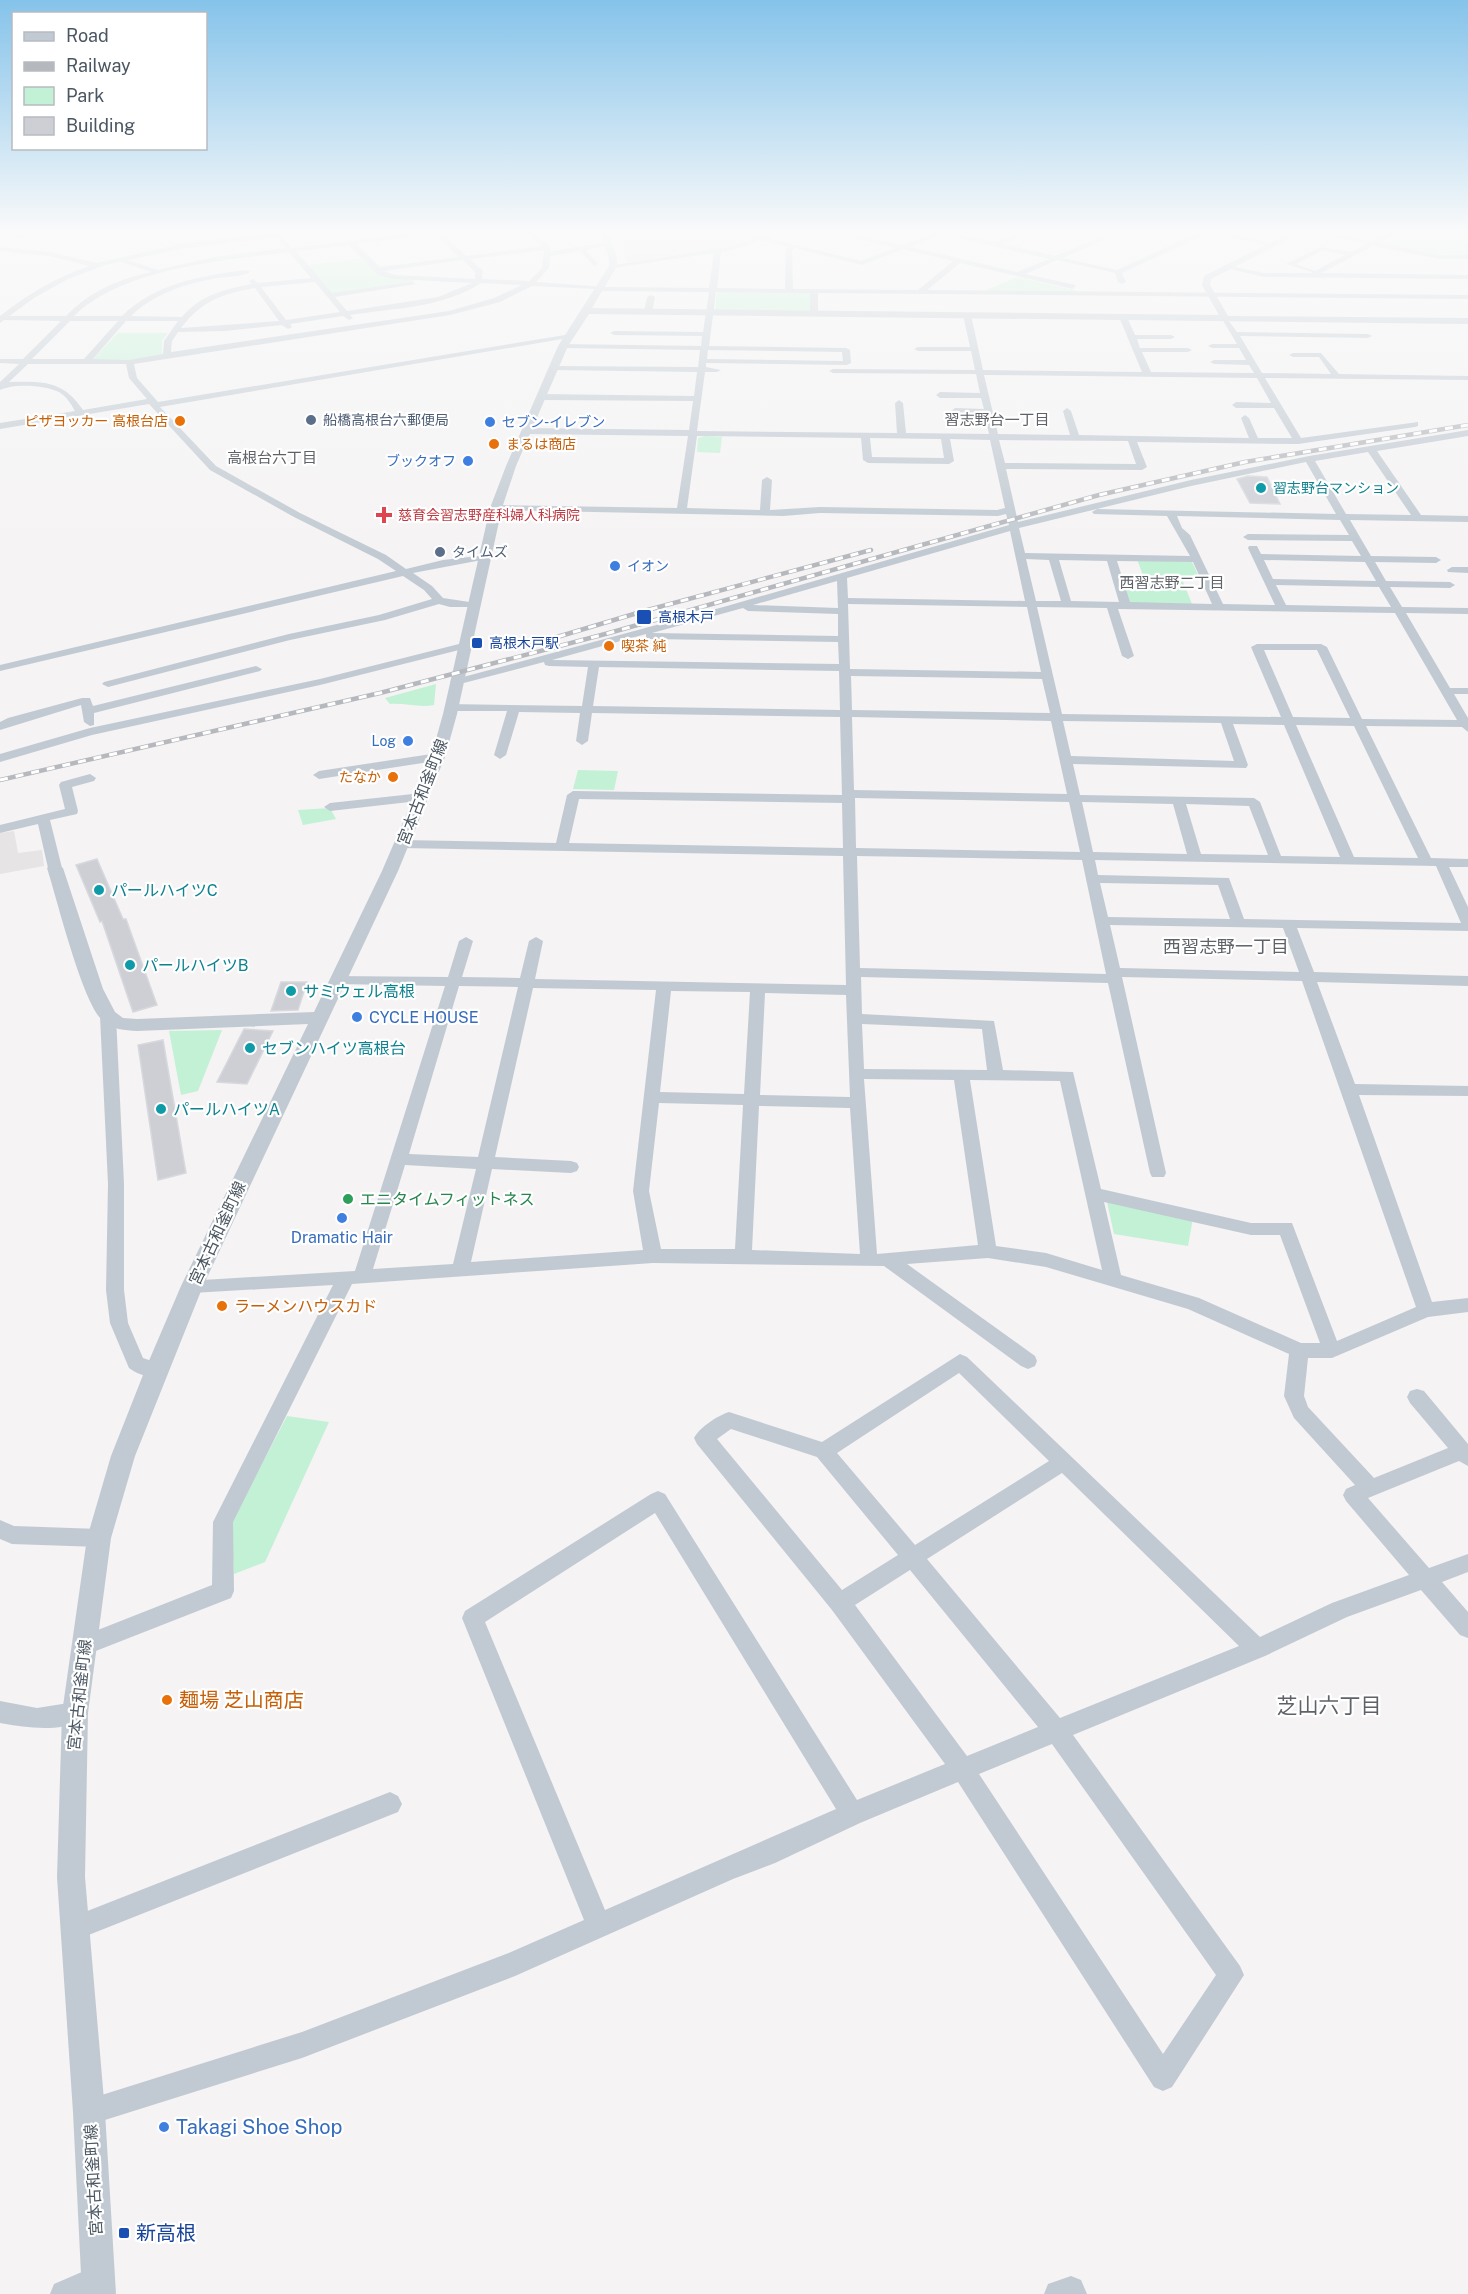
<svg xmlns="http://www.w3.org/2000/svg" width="1468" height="2294" viewBox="0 0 1468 2294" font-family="'Public Sans','Noto Sans JP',sans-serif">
<rect width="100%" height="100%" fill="#f5f3f3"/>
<path fill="#e6e4e5" d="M614,232H770L733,246L632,262H627L622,244H619Z
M14,831L18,853L42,850L44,866L0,874V833Z"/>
<path fill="#c3f1d5" d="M1393,235L1468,236V255L1436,254L1379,243Z
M362,258L375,272L416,281L409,284L332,294L307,265Z
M1017,277L1077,291L1076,293L989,292L986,290Z
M720,292L807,293L811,294V311L715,310L717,293Z
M118,333H168L162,341V355L129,361H96L93,359Z
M705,436L722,437L720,453L697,452L698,438Z
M1137,559L1192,562L1200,579H1182L1192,604H1134L1128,601L1122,581H1145Z
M436,684L434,705C419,708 406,703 390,704L385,698Z
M578,770L618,771L614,790L573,789Z
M330,808L336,819L303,825L298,810Z
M222,1030L198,1091L181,1095L169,1031Z
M1107,1202L1193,1218L1188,1246L1114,1234Z
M287,1416L329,1422L265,1562L234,1574L231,1523Z"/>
<path fill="#cdcfd5" stroke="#d7d9de" stroke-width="1.5" d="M1248,476L1267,477L1280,504L1250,503L1237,479Z
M97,859L123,919H126L157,1005L133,1012L102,921L100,922L76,865Z
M281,982H307L298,1010L271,1011Z
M244,1029L273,1031L247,1084L217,1082Z
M163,1040L186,1173L158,1180L138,1045Z"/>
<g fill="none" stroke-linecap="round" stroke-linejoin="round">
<path stroke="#c1cad2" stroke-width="12" d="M15,233L25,232"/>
<path fill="#c1cad2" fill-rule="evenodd" d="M424,232H441L466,256L542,246L525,232H532L550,246L551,251L609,242L612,244L586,250L598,264L594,266L580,251L550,256L549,268L536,282L606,287L709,288L714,253L613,268L609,266L733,246L769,233L772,235L768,238L861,261L895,248L834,232H844L902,245L937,232H948L995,242L1024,232H1032L1003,244L1055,256L1113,232H1121L1063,258L1117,270L1200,232H1220L1275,244L1272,246L1208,233L1122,273L1126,282L1122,284L1118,282L1115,273L1057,260L1025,274L1076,285L1073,289L960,263L927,290L1468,295V299L818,293V314L814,316L810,314V293L716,292L709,346L846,348L850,350L851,363L847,365L706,363V367L721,370L717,372H705L697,431L897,433L895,403L899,400L903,403L906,433L989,434L985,414H955L951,411L955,408L984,409L981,398H940L936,395L940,392L980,393L976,374L833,373L829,371L833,369L975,370L971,351H918L914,349L918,347H970L963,315L967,313L971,315L983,370L1142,372L1119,317L1123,315L1127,317L1135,335H1171L1175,337L1171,339H1137L1140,348H1188L1192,350L1188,352H1142L1151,372L1254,373L1249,365L1214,364L1210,362L1214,360H1246L1239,348H1212L1208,346L1212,344H1237L1222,319L1226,317L1237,332L1368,334L1372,336L1368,338L1240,336L1262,373L1331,374L1319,357H1293L1289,355L1293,353H1321L1339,374L1468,376V380L1265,378L1301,438L1418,422V426L1415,427L1298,444L1137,442L1147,467L1142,470L1006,469L1018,522L1191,480L1309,456L1468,430V436L1377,451L1421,515L1468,516V522L1350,520L1371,556L1436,557L1441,560L1436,563L1375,562L1386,581L1450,582L1455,585L1450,588L1390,587L1402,607L1468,608V614L1406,613L1450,688H1468V694H1454L1468,718V732L1462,727L1366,726L1431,858L1468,859V867H1449L1468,907V931L1297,928L1314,972L1468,976V986L1317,982L1355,1084L1468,1086V1096L1359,1095L1432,1302L1468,1298V1312L1428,1317L1332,1358H1308L1304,1396L1308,1407L1374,1478L1448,1448L1410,1403L1407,1397L1410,1391L1417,1389L1424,1391L1468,1444V1466L1459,1461L1368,1498L1429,1568L1468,1554V1572L1442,1582L1468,1612V1638L1460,1635L1421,1590L1347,1617L1265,1656L1073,1735L1240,1966L1244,1975L1172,2087L1163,2091L1154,2087L958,1782L860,1823L775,1863L733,1879L515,1976L302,2058L89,2125L80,2121L76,2112L80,2103L89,2099L302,2032L511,1952L584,1920L462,1618L465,1611L651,1494L658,1491L665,1494L857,1800L945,1764L832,1610L697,1444L694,1438C700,1427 717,1416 729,1412L822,1442L960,1354L967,1357L1260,1637L1332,1603L1409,1575L1346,1501L1343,1495L1346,1489L1355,1485L1294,1418L1284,1396L1289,1354L1188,1309L1046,1267L988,1258L907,1264L1035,1356L1037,1361L1035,1366L1028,1369L1021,1366L884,1266L653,1263L352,1284L233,1522L234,1591L231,1598L83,1656L75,1653L72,1646L75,1639L212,1585L213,1522L333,1285L192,1293L186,1291L183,1286L186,1281L355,1271L445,986L339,984L332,979L334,976L448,977L459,941L466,937L473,941L462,977L520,978L529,941L536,937L543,941L535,979L846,985L843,856L402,848L395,844L402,840L556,843L567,795L573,791L842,795L840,717L592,713L588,741L582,745L576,741L580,713L519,712L506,755L500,759L494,755L507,711H451L447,710V704L582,706L588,667L549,666L545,665L544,662L456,685L450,682L452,680L727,606L1009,525L1006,514L998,516L820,513L783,516L493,510L491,508L496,505L677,508L688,436L527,434L523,431L527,428L689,430L693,401L542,400L538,397L542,394L694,396L697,372L553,370L549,368L553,366L698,367L700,350L563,348L559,346L563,344L701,346L702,336L614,335L610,333L614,331L703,332L709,292L600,291L596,289L532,286L500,302L450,315L134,364L137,378L158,402L571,334L572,336L568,338L160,407L216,466L300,513L386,555L406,569L443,560L487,555V559L413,573L432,586L443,598L476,603V607H450L439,604L385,620L290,640L108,687L102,684L104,682L289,634L379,615L432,599L424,590L403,576L0,671V665L396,571L378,559L294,517L210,470L149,404L0,429V423L75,411C71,404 67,397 59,392C45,385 14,383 0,390V382L19,364L0,363V359H23L61,321L3,320L0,319V316H66C89,292 118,279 151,272L119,261L121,258L158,270L215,257L286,248L274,234L277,232L292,248ZM435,234L459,257L380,267L356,244ZM942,234L1049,259L1017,272L910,247ZM761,240L788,247L786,249L785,289L717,288L721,252L736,249ZM349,245L378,275L394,279L472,283L438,297L347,311L335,297L416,284L412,282L332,293L296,251ZM795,248L862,265L903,249L953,261L918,290L793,289L792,250ZM544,250L542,268L529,281L482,279L483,271L470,259ZM289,252L311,278L258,283L253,279L249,281L252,284C225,289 200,295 182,317L131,316C155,293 185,284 217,278C227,277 241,277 250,272L246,270C200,276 156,283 122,316H74C122,268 224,260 289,252ZM463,260L475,272V279L395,275L383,271ZM315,282L340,312L286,320L261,287ZM481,283L522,285L494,298L449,311L171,352L172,341L178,332L225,331L282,325L288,329L292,327L290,324L343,316L349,320L353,318L350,315C394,308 443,308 481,283ZM255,288L279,321L181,328C202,301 221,294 255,288ZM70,321H118L84,359H32ZM126,321H178L164,341L163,354L129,360L93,359ZM708,350L842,352L843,361L707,359ZM28,364H126L129,378L147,399L83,410C63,380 42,381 9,382ZM984,375L1257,378L1271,403L1236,402L1232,405L1236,408H1274L1292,438H1258L1249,418L1245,415L1241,418L1249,438L1079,435L1071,411L1067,408L1063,411L1070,435L998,434ZM697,436L861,438L863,460L868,463L949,464L954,461L950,439L990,440L1005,508L997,510L820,507L770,510L772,480L767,477L762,480L760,510L687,508ZM870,438L941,439L944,458L872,457ZM999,440L1128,441L1136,464L1005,463ZM1368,452L1411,515L1346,514L1315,461ZM1306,462L1336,514L1097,509L1092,512L1094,514L1167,516L1190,556L1025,553L1019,528L1191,486ZM1177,516L1340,520L1349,535L1248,534L1243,537L1248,540L1352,541L1361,556L1261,554L1257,546H1249L1248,548L1275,605L1223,604L1190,535L1182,528ZM1010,531L1025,601L848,598L847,578ZM1026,559L1049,560L1061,601H1036ZM1059,560L1107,561L1119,602L1071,601ZM1264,560L1365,562L1376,581L1273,579ZM1117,561L1193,562L1212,604L1130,602ZM837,581L838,608L753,605ZM1276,585L1379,587L1391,607L1286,605ZM848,604L1027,607L1041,672L850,669ZM1037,607L1107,608L1122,656L1128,659L1134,656L1118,609L1395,613L1457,720L1362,719L1327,647L1321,644H1257L1251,647L1281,717L1062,714ZM743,608L748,611L838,614V636L652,633ZM646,634V638L650,639L838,642L839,664L552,660ZM1264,650H1317L1350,718L1293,717ZM599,667L839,671L840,710L593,706ZM851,676L1042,679L1050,713L852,710ZM852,717L1051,721L1067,794L854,790ZM1063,721L1221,723L1234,761L1071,756ZM1233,724L1284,725L1340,857L1281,856L1260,802L1254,798L1080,795L1073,764L1246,768L1248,765ZM1296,725L1354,726L1418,858L1354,857ZM855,798L1069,802L1080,852L856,848ZM579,799L842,803L843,848L569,843ZM1082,802L1173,804L1187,854L1093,852ZM1186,804L1249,806L1268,855L1201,854ZM857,856L1082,860L1106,974L860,968ZM1095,860L1436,866L1461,923L1244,919L1229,878L1098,875ZM1100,883L1218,885L1230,919L1108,917ZM1110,925L1283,928L1299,972L1120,968ZM861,977L1108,983L1150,1173L1152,1177H1164L1166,1173L1122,977L1302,981L1416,1307L1337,1341L1292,1223H1251L1101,1189L1073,1072L1003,1070L994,1021L862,1014ZM459,986L518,987L478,1157L409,1154ZM533,988L656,990L633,1191L643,1250L471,1262L492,1169L571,1173L577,1171L579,1167L577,1163L571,1161L495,1157ZM671,991L750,992L744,1094L660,1092ZM765,993L846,995L850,1097L760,1095ZM862,1024L982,1029L987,1070L864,1069ZM864,1079L954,1080L978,1245L877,1254ZM970,1080L1060,1081L1102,1270L1046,1253L996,1246ZM659,1103L743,1105L735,1249H661L649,1191ZM759,1106L850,1108L860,1254L752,1250ZM405,1165L476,1169L453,1264L373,1269ZM1104,1202L1251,1235H1280L1320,1343H1301L1199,1298L1121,1275ZM959,1373L1049,1461L915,1545L837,1453ZM731,1429L817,1457L898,1555L842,1590L717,1439ZM1062,1473L1239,1646L1060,1718L927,1559ZM655,1513L836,1809L605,1910L485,1622ZM910,1570L1038,1727L967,1756L855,1605ZM1052,1744L1216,1975L1163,2054L979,1774Z
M1311,232H1323L1371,241L1389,232H1468V236H1391L1379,243L1441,255H1468V259H1441L1373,246L1321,273L1468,275V279L1264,277L1222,267L1226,265L1264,273H1311L1312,272L1286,264L1320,247L1351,252L1366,244ZM1323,250L1345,255L1315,271L1296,264Z
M651,295L655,297L652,312L648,314L644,312L647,297Z
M1452,567H1468V573L1448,572L1447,570Z
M463,643L469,646L467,648L320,685L92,735L0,762V754L90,728L320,679Z
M256,666L262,669L260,671L94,713V725L90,726L84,722L81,705L0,730V722L8,718L82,698H90L93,706Z
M438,753L442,754L444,757L442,760L319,779L313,775L319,771Z
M90,774L96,778L94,781L72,787L78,811L77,814L50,820L62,868L60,871H50L48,868L38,824L0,833V825L65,809L59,785L61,782Z
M422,793L428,797L427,800L330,811L324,807L330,803Z
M108,1011L116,1016L124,1184V1290L128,1323L143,1358L163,1365L165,1370L163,1375C152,1379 138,1375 129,1368L110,1323L106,1290L108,1184L100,1016Z
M0,1520L14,1526L99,1529L106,1532L109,1538L106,1544L99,1547L12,1544L0,1539Z
M0,1701L37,1708L75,1702L83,1705L86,1713L83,1721C55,1732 29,1728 0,1723Z
M390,1792L398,1796L402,1804L398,1812L76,1940L67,1937L64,1928L67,1919Z
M98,2265L108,2269L112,2279L108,2289L97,2294H50L54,2284Z
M1071,2276L1081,2280L1087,2294H1044L1048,2284Z"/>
<path fill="#c1cad2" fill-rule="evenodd" d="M278,232H301L297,234L180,249L105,265L68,279L34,298L0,323V316C28,294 55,278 89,266L50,256L0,251V247L50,252L97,263L180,244Z
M600,232H608L617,258V266L592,308L1219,315L1202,285L1204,276L1292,232H1302L1211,279L1210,285L1228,316L1468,318V324L589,314L568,346L516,466L502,508L457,714L445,757L398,871L203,1286L135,1456L111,1538L88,1713L85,1877L105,2112L116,2294H82L73,2112L57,1877L62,1713L87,1538L111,1456L145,1370L181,1286L308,1024L137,1031C125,1030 112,1030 102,1020C82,1001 57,899 47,868L55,863L63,868L103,989L115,1012L123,1018L137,1019L314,1012L382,871L431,757L443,714L490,508L506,466L558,346L609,266V258Z"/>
<defs>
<path id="rail" d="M527,646L644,611L871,550
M0,780L380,693L609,633L1099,495L1245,462L1468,425"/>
</defs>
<use href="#rail" stroke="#b5b8bd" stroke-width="4.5"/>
<use href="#rail" stroke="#fff" stroke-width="3" stroke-dasharray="8" stroke-linecap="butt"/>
</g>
<linearGradient id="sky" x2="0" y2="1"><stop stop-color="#85c3ea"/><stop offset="0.42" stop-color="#fafafa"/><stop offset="1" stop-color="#fafafa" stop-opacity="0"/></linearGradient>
<rect width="1468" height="553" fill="url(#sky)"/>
<g fill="#5c6f8a" stroke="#fff" stroke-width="2">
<circle cx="311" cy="420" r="6"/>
<circle cx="440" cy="552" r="6"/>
</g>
<g fill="#e8710a" stroke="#fff" stroke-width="2">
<circle cx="180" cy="421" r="6"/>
<circle cx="494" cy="444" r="6"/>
<circle cx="609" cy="646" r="6"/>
<circle cx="393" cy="777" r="6"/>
<circle cx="222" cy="1306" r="6"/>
<circle cx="167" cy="1700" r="6"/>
</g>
<g fill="#3f7fe0" stroke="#fff" stroke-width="2">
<circle cx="490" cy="422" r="6"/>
<circle cx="468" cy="461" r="6"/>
<circle cx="615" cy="566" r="6"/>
<circle cx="408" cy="741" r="6"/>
<circle cx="357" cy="1017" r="6"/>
<circle cx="342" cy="1218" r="6"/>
<circle cx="164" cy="2127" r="6"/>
</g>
<g fill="#0f9aa8" stroke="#fff" stroke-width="2">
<circle cx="1261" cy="488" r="6"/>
<circle cx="99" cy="890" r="6"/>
<circle cx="130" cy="965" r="6"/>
<circle cx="291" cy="991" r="6"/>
<circle cx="250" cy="1048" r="6"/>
<circle cx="161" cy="1109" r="6"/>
</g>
<path fill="#e0444e" stroke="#fff" stroke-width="2" d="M381 506h6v6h6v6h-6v6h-6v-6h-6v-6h6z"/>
<g fill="#1a4fb4" stroke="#fff" stroke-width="2">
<rect x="636" y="609" width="16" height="16" rx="3"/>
<rect x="471" y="637" width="12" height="12" rx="3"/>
<rect x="118" y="2227" width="12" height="12" rx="3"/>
</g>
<circle fill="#2e9e5b" stroke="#fff" stroke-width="2" cx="348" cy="1199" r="6"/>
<g text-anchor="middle" stroke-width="4.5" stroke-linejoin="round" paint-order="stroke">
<g font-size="14" fill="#4e5e75" stroke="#fff" text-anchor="start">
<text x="323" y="425">船橋高根台六郵便局</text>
<text x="452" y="557">タイムズ</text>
</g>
<g font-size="14" fill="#c56008" stroke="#fff" text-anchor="end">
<text x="168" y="426">ピザヨッカー 高根台店</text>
<text x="506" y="449" text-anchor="start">まるは商店</text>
<text x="621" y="651" text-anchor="start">喫茶 純</text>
<text x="381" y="782">たなか</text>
</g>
<g font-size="14" fill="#366cbe" stroke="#fff" text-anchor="start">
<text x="502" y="427">セブン-イレブン</text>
<text x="456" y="466" text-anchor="end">ブックオフ</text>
<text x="627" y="571">イオン</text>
<text x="396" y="746" text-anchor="end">Log</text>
</g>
<g font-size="14" fill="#0d838f" stroke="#fff" text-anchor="start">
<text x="1273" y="493">習志野台マンション</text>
</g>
<g font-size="14" fill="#be3a42" stroke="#fff" text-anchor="start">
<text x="398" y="520">慈育会習志野産科婦人科病院</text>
</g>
<g font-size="14" fill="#164399" stroke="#fff" text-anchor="start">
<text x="658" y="622">高根木戸</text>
<text x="489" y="648">高根木戸駅</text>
</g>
<g font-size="15" fill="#5f6368" stroke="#fff">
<text x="997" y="425">習志野台一丁目</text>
<text x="272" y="463">高根台六丁目</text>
<text x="1172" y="588">西習志野二丁目</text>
</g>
<g font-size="16" fill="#4a5661" stroke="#fff">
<text transform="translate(422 792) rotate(-69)" y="6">宮本古和釜町線</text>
<text transform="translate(217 1233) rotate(-65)" y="6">宮本古和釜町線</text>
<text transform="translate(79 1695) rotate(-84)" y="6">宮本古和釜町線</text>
<text transform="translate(93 2180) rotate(-93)" y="6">宮本古和釜町線</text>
</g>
<g font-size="16" fill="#0d838f" stroke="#fff" text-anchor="start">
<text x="111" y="896">パールハイツC</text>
<text x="142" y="971">パールハイツB</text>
<text x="303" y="997">サミウェル高根</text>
<text x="262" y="1054">セブンハイツ高根台</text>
<text x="173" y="1115">パールハイツA</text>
</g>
<g font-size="16" fill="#366cbe" stroke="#fff" text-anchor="start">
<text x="369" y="1023">CYCLE HOUSE</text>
<text x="342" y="1243" text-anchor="middle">Dramatic Hair</text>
</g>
<g font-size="16" fill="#27864d" stroke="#fff" text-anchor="start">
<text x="360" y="1205">エニタイムフィットネス</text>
</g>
<g font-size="16" fill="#c56008" stroke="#fff" text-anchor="start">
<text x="234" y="1312">ラーメンハウスカド</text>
</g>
<g font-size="18" fill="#5f6368" stroke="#fff">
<text x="1226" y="953">西習志野一丁目</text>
</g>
<g font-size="20" fill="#c56008" stroke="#fff" text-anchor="start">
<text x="179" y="1707">麺場 芝山商店</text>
</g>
<g font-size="20" fill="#366cbe" stroke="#fff" text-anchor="start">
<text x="176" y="2134">Takagi Shoe Shop</text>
</g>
<g font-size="20" fill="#164399" stroke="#fff" text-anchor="start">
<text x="136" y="2240">新高根</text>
</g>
<g font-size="21" fill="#5f6368" stroke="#fff">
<text x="1329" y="1713">芝山六丁目</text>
</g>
</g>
<rect x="12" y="12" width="195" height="138" fill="#ffffff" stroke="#b7bbc0" stroke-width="1.5"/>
<rect x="24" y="32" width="30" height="9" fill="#c1cad2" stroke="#b7bbc0" stroke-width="1.5"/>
<text x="66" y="42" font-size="18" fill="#4a5661">Road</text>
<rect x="24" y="62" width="30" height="9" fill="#b5b8bd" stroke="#b7bbc0" stroke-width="1.5"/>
<text x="66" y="72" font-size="18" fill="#4a5661">Railway</text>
<rect x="24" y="87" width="30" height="18" fill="#c3f1d5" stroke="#b7bbc0" stroke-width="1.5"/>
<text x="66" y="102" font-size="18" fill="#4a5661">Park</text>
<rect x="24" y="117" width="30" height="18" fill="#cdcfd5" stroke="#b7bbc0" stroke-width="1.5"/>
<text x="66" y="132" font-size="18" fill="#4a5661">Building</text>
</svg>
